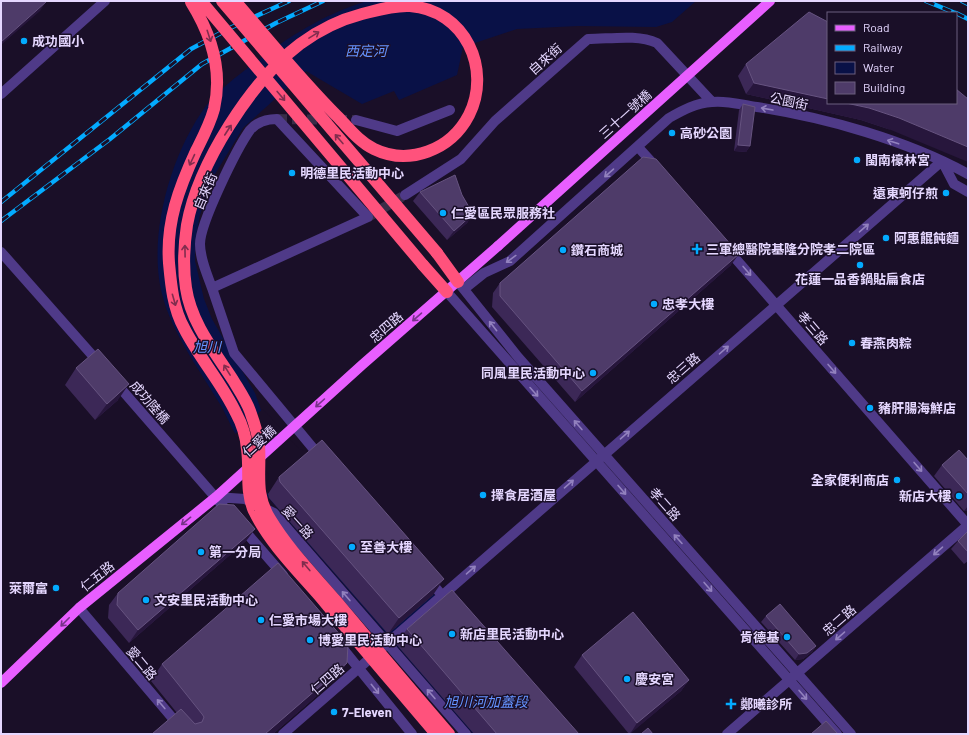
<svg xmlns="http://www.w3.org/2000/svg" width="969" height="735" viewBox="0 0 969 735" font-family="Barlow,'Noto Sans TC',sans-serif">
<rect width="100%" height="100%" fill="#1a0f28"/>
<path fill="#091147" d="M367,1H696L672,22L656,27L578,26L517,29L463,47L457,75L399,100L394,91L362,104L306,71L243,128L212,179L200,215L195,242V261L204,299L212,319L255,393L261,410L298,451L312,455L556,734H473L266,495L271,475C259,461 244,448 235,433C229,423 225,411 218,401C196,364 168,328 160,285C150,228 172,152 206,106C219,90 237,76 253,64C290,36 322,15 367,1Z"/>
<path fill="#1a0f28" d="M263,409L299,449L310,452L312,455L266,495L265,493L269,475L234,435Z"/>
<g fill="none" stroke-linecap="round" stroke-linejoin="round">
<path stroke="#382d48" stroke-width="10" stroke-dasharray="10 5" stroke-linecap="butt" d="M277,119L356,120
M368,217L405,195"/>
<path stroke="#4f3a88" stroke-width="10" d="M1,94L105,1
M356,120L397,131L450,110
M638,147L657,168
M942,161L954,184L968,192
M405,195L461,159L495,121L588,39C610,39 637,34 657,43L712,102
M728,250L968,525
M1,252L100,364
M458,282L518,357L851,734
M212,288C207,274 200,259 200,244C200,223 237,148 250,130C257,122 267,119 277,119L368,217L212,288L234,353L322,459
M464,289L484,273L510,261L669,118C683,110 696,103 712,102C726,100 742,105 757,107C827,118 906,140 968,174
M447,292L837,734
M115,382L283,575
M216,497L245,499L274,513L466,734
M429,580L452,607
M79,608L186,734
M339,644L412,734
M283,734L942,161
M727,734L968,525"/>
<path stroke="#e85eff" stroke-width="10" d="M1,683L79,608L216,497L362,365L498,246"/>
<path stroke="#ff527c" stroke-width="12" d="M437,253L458,282
M423,265L447,292"/>
<defs>
<path id="rail" d="M926,1L955,13
M962,1L968,4
M956,13L968,19
M1,202L191,49L230,28L289,1
M1,221L110,139L202,64L276,23L323,1"/>
</defs>
<use href="#rail" stroke="#03abff" stroke-width="4.5"/>
<use href="#rail" stroke="#1a0f28" stroke-width="3" stroke-dasharray="9" stroke-linecap="butt"/>
<path stroke="#e85eff" stroke-width="10" d="M498,246L770,1"/>
<path stroke="#ff527c" stroke-width="12" d="M201,1L423,265
M222,1L437,253
M235,1C269,40 301,80 337,116C348,127 359,142 374,149C409,166 451,150 469,115C492,69 465,10 410,6C394,5 378,10 362,14C339,20 319,30 300,44C251,81 198,164 187,225C184,245 183,268 186,288C191,323 215,352 233,380C239,390 246,400 250,411C254,422 258,433 259,445C261,473 254,493 270,519C288,549 313,574 336,601C373,645 411,690 449,734
M191,2C211,34 223,71 214,109C210,124 203,137 196,151C179,188 166,222 169,263C171,285 173,308 184,328C199,358 222,383 236,413C242,424 246,437 247,449C250,470 245,491 254,511C270,544 299,572 323,600C360,645 398,689 436,734"/>
</g>
<path fill="#3c2857" d="M746,64L891,130L861,120L746,94L738,76Z
M743,104L750,146L746,152L734,151L739,110Z
M420,192L462,195L473,214L467,223L447,240L413,201Z
M731,265L575,402L492,307L493,293L500,283Z
M76,368L118,400L95,420L65,385Z
M968,460V511H964L934,476L942,465Z
M279,477L433,595L388,634L269,498L268,494Z
M255,529L246,541L129,643L108,618L109,605L118,593Z
M968,531V561L964,564L951,549L958,541Z
M766,616L816,646L812,652L803,659L795,660L761,622Z
M407,629L579,734H474L396,644Z
M582,655L689,680L681,691L629,734L574,667Z
M347,663L336,679L273,734H152L177,713L151,681L162,664Z"/>
<path fill="#27163c" d="M46,2L40,11L1,45V42Z
M754,83L828,99V103H846L869,108L899,118L968,147V162L891,130L861,120L746,94Z
M738,145L750,146L746,152L734,151Z
M473,214L467,223L447,240L454,231Z
M739,254L731,265L575,402L582,391Z
M129,384L118,400L95,420L107,404Z
M968,506V511H964Z
M255,529L246,541L129,643L138,630Z
M444,579L433,595L388,634L399,618Z
M816,646L812,652L803,659L795,660L799,654Z
M347,663L336,679L273,734H265Z
M689,680L681,691L630,734L637,723Z"/>
<path fill="#4e3b69" stroke="#665380" d="M1,1H45L46,2L1,42Z
M809,12L828,22V99L754,83L746,64Z
M956,89L968,99V147L899,118L869,108L846,103H956Z
M743,104L755,107L750,146L738,145Z
M643,157L656,159L739,254L582,391L500,296V283Z
M455,175L462,195L473,214L454,231L420,192Z
M98,349L129,384L107,404L76,368Z
M322,440L444,579L399,618L280,482L279,477Z
M959,450L968,460V494L942,465Z
M219,504L234,505L255,529L138,630L117,605L118,593Z
M968,531V552L958,541Z
M278,563L348,644L347,663L265,734H152L181,709L195,724L202,722L204,717L202,714L162,664Z
M452,590L579,734H497L407,629Z
M780,604L816,646L807,653L799,654L766,616Z
M633,612L689,680L637,723L582,655Z
M826,721L838,734H811Z
M648,728L653,734H641Z"/>
<defs><path id="oneway-shaft" d="M-6 0H5M1.5-3L5.5 0L1.5 3" fill="none" stroke-width="1.6" stroke-linecap="round" stroke-linejoin="round"/></defs>
<g stroke="#812d4e">
<use href="#oneway-shaft" transform="translate(314 35) rotate(-32)"/>
<use href="#oneway-shaft" transform="translate(209 36) rotate(72)"/>
<use href="#oneway-shaft" transform="translate(281 96) rotate(50)"/>
<use href="#oneway-shaft" transform="translate(228 130) rotate(-57)"/>
<use href="#oneway-shaft" transform="translate(339 139) rotate(-131)"/>
<use href="#oneway-shaft" transform="translate(192 160) rotate(115)"/>
<use href="#oneway-shaft" transform="translate(185 251) rotate(-91)"/>
<use href="#oneway-shaft" transform="translate(174 300) rotate(74)"/>
<use href="#oneway-shaft" transform="translate(227 370) rotate(-122)"/>
<use href="#oneway-shaft" transform="translate(306 566) rotate(-130)"/>
</g>
<g stroke="#9281be">
<use href="#oneway-shaft" transform="translate(767 109) rotate(-170)"/>
<use href="#oneway-shaft" transform="translate(893 142) rotate(-162)"/>
<use href="#oneway-shaft" transform="translate(609 173) rotate(139)"/>
<use href="#oneway-shaft" transform="translate(864 228) rotate(-41)"/>
<use href="#oneway-shaft" transform="translate(511 259) rotate(144)"/>
<use href="#oneway-shaft" transform="translate(747 271) rotate(49)"/>
<use href="#oneway-shaft" transform="translate(493 326) rotate(-128)"/>
<use href="#oneway-shaft" transform="translate(724 350) rotate(-41)"/>
<use href="#oneway-shaft" transform="translate(832 369) rotate(49)"/>
<use href="#oneway-shaft" transform="translate(534 392) rotate(48)"/>
<use href="#oneway-shaft" transform="translate(578 425) rotate(-131)"/>
<use href="#oneway-shaft" transform="translate(625 435) rotate(-41)"/>
<use href="#oneway-shaft" transform="translate(918 467) rotate(49)"/>
<use href="#oneway-shaft" transform="translate(569 484) rotate(-41)"/>
<use href="#oneway-shaft" transform="translate(622 490) rotate(49)"/>
<use href="#oneway-shaft" transform="translate(678 539) rotate(-132)"/>
<use href="#oneway-shaft" transform="translate(938 551) rotate(139)"/>
<use href="#oneway-shaft" transform="translate(471 570) rotate(-41)"/>
<use href="#oneway-shaft" transform="translate(708 587) rotate(49)"/>
<use href="#oneway-shaft" transform="translate(346 596) rotate(-131)"/>
<use href="#oneway-shaft" transform="translate(840 636) rotate(139)"/>
<use href="#oneway-shaft" transform="translate(375 689) rotate(51)"/>
<use href="#oneway-shaft" transform="translate(431 694) rotate(-131)"/>
<use href="#oneway-shaft" transform="translate(803 695) rotate(49)"/>
<use href="#oneway-shaft" transform="translate(161 704) rotate(-130)"/>
</g>
<g stroke="#773389">
<use href="#oneway-shaft" transform="translate(417 317) rotate(139)"/>
<use href="#oneway-shaft" transform="translate(320 403) rotate(138)"/>
<use href="#oneway-shaft" transform="translate(186 521) rotate(141)"/>
<use href="#oneway-shaft" transform="translate(65 622) rotate(135)"/>
</g>
<g fill="#03abff" stroke="#1a0f28" stroke-width="1.5">
<circle cx="24" cy="41" r="4"/>
<circle cx="672" cy="133" r="4"/>
<circle cx="857" cy="160" r="4"/>
<circle cx="292" cy="173" r="4"/>
<circle cx="946" cy="193" r="4"/>
<circle cx="443" cy="213" r="4"/>
<circle cx="886" cy="238" r="4"/>
<path d="M695 243h4v4h4v4h-4v4h-4v-4h-4v-4h4z"/>
<circle cx="563" cy="250" r="4"/>
<circle cx="860" cy="265" r="4"/>
<circle cx="654" cy="304" r="4"/>
<circle cx="852" cy="343" r="4"/>
<circle cx="593" cy="373" r="4"/>
<circle cx="870" cy="408" r="4"/>
<circle cx="897" cy="480" r="4"/>
<circle cx="483" cy="495" r="4"/>
<circle cx="959" cy="496" r="4"/>
<circle cx="352" cy="547" r="4"/>
<circle cx="201" cy="552" r="4"/>
<circle cx="56" cy="588" r="4"/>
<circle cx="146" cy="600" r="4"/>
<circle cx="261" cy="620" r="4"/>
<circle cx="452" cy="634" r="4"/>
<circle cx="787" cy="637" r="4"/>
<circle cx="310" cy="640" r="4"/>
<circle cx="627" cy="679" r="4"/>
<path d="M729 698h4v4h4v4h-4v4h-4v-4h-4v-4h4z"/>
<circle cx="334" cy="712" r="4"/>
</g>
<g text-anchor="middle" stroke-width="3" stroke-linejoin="round" paint-order="stroke">
<g font-size="13" font-weight="bold" fill="#e5d7ff" stroke="#1a0f28" text-anchor="start">
<text x="32" y="46">成功國小</text>
<text x="680" y="138">高砂公園</text>
<text x="865" y="165">閩南檺林宮</text>
<text x="300" y="178">明德里民活動中心</text>
<text x="938" y="198" text-anchor="end">遠東蚵仔煎</text>
<text x="451" y="218">仁愛區民眾服務社</text>
<text x="894" y="243">阿惠餛飩麵</text>
<text x="706" y="254">三軍總醫院基隆分院孝二院區</text>
<text x="571" y="255">鑽石商城</text>
<text x="860" y="284" text-anchor="middle">花蓮一品香鍋貼扁食店</text>
<text x="662" y="309">忠孝大樓</text>
<text x="860" y="348">春燕肉粽</text>
<text x="585" y="378" text-anchor="end">同風里民活動中心</text>
<text x="878" y="413">豬肝腸海鮮店</text>
<text x="889" y="485" text-anchor="end">全家便利商店</text>
<text x="491" y="500">擇食居酒屋</text>
<text x="951" y="501" text-anchor="end">新店大樓</text>
<text x="360" y="552">至善大樓</text>
<text x="209" y="557">第一分局</text>
<text x="48" y="593" text-anchor="end">萊爾富</text>
<text x="154" y="605">文安里民活動中心</text>
<text x="269" y="625">仁愛市場大樓</text>
<text x="460" y="639">新店里民活動中心</text>
<text x="779" y="642" text-anchor="end">肯德基</text>
<text x="318" y="645">博愛里民活動中心</text>
<text x="635" y="684">慶安宮</text>
<text x="740" y="709">鄭曦診所</text>
<text x="342" y="717">7-Eleven</text>
</g>
<g font-size="13" fill="#e5d7ff" stroke="#1a0f28">
<text transform="translate(545 59) rotate(-42)" y="5">自來街</text>
<text transform="translate(789 101) rotate(12)" y="5">公園街</text>
<text transform="translate(625 114) rotate(-42)" y="5">三十一號橋</text>
<text transform="translate(205 191) rotate(-67)" y="5">自來街</text>
<text transform="translate(386 327) rotate(-41)" y="5">忠四路</text>
<text transform="translate(813 328) rotate(49)" y="5">孝三路</text>
<text transform="translate(683 368) rotate(-41)" y="5">忠三路</text>
<text transform="translate(150 402) rotate(49)" y="5">成功陸橋</text>
<text transform="translate(259 441) rotate(-42)" y="5">仁愛橋</text>
<text transform="translate(665 504) rotate(48)" y="5">孝二路</text>
<text transform="translate(298 522) rotate(48)" y="5">愛一路</text>
<text transform="translate(97 576) rotate(-39)" y="5">仁五路</text>
<text transform="translate(839 620) rotate(-41)" y="5">忠二路</text>
<text transform="translate(142 663) rotate(50)" y="5">愛二路</text>
<text transform="translate(327 679) rotate(-41)" y="5">仁四路</text>
</g>
<g font-size="14" font-style="italic" fill="#6593ff" stroke="#1a0f28">
<text x="366" y="56">西定河</text>
<text x="207" y="352">旭川</text>
<text x="486" y="707">旭川河加蓋段</text>
</g>
</g>
<rect width="969" height="735" fill="none" stroke="#e5d7ff" stroke-width="4"/>
<rect x="827" y="12" width="130" height="92" fill="#1a0f28" stroke="#6b5f7e"/>
<rect x="835" y="25" width="20" height="6" fill="#e85eff" stroke="#6b5f7e"/>
<text x="863" y="32" font-size="12" fill="#e5d7ff">Road</text>
<rect x="835" y="45" width="20" height="6" fill="#03abff" stroke="#6b5f7e"/>
<text x="863" y="52" font-size="12" fill="#e5d7ff">Railway</text>
<rect x="835" y="62" width="20" height="12" fill="#091147" stroke="#6b5f7e"/>
<text x="863" y="72" font-size="12" fill="#e5d7ff">Water</text>
<rect x="835" y="82" width="20" height="12" fill="#4e3b69" stroke="#6b5f7e"/>
<text x="863" y="92" font-size="12" fill="#e5d7ff">Building</text>
</svg>
